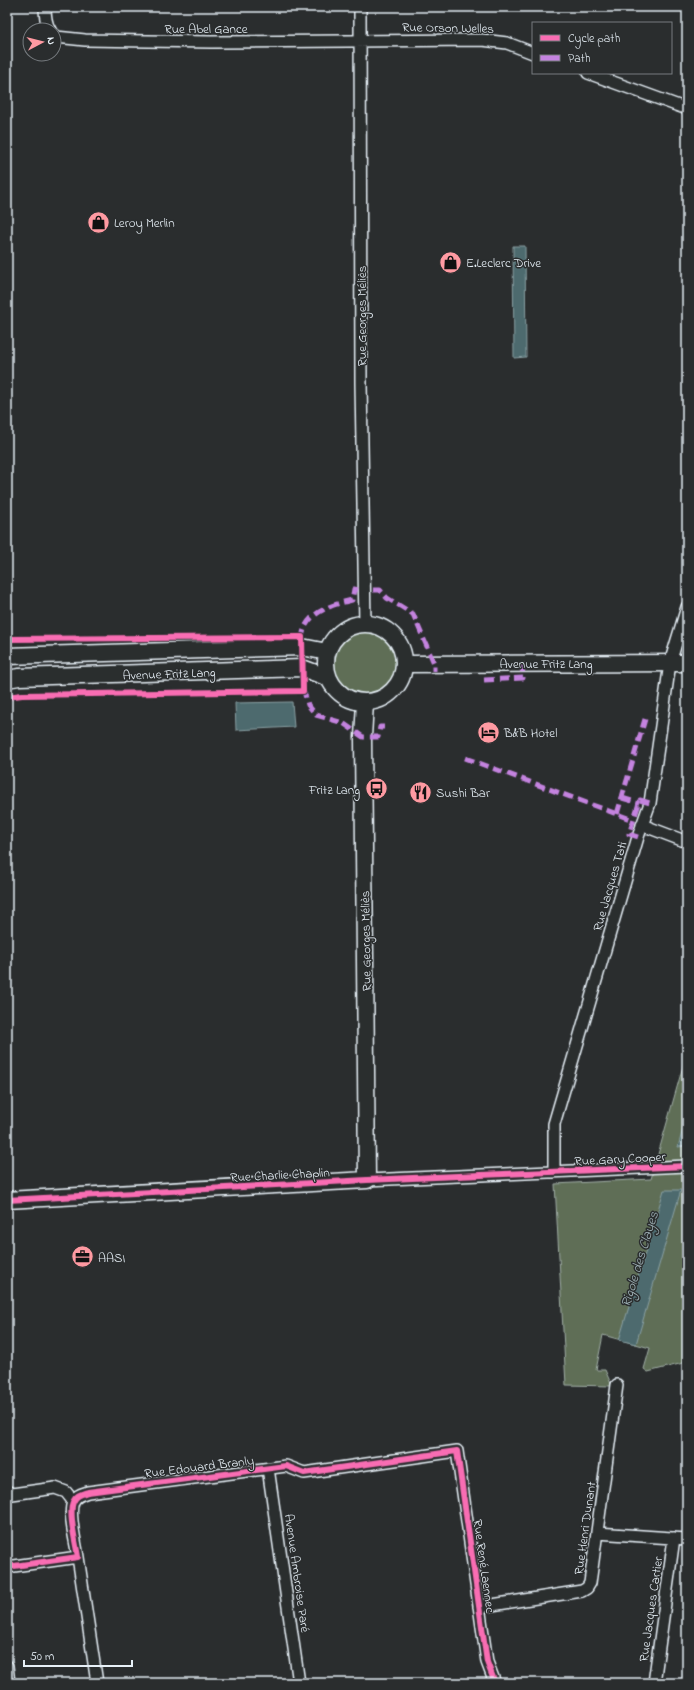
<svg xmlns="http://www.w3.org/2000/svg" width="694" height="1690" viewBox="0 0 694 1690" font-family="'Indie Flower',sans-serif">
<rect width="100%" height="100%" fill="#2a2d2e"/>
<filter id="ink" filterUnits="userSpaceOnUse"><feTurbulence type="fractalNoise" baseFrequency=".025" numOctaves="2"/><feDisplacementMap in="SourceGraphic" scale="8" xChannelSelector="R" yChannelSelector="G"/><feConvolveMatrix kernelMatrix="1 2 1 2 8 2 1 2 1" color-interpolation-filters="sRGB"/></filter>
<g filter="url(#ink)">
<path fill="#5e6e57" stroke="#a3b0a8" d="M332 662a32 32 0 1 1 64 0a32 32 0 1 1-64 0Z
M687,1052V1362L648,1372L644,1369L650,1348L603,1335L596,1370H605L612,1386L566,1385L555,1184L651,1179Z"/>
<path fill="#4d6b6e" stroke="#8ba1a5" d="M513,246H525L526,357L514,358Z
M292,702L294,727L236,730L235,703Z
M687,1114V1146L678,1147Z
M664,1190H681L636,1344L619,1340Z"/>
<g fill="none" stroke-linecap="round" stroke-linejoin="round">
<defs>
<path id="street" d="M45,7C45,14 46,24 50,30
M360,7L361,383L365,624
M54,34L56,37L85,40L211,42L482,40L507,43L533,53
M588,73L687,109
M642,825L687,842
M554,1172V1124L638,837L650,803L670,663L687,607
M367,1180L687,1166
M268,1468L299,1683
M7,1491L12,1494L55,1488L66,1492L73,1501
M597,1533L687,1539
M78,1557L97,1683
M7,1567L78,1557C76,1543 68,1514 73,1502C76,1495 82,1494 88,1492L286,1466L304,1473L457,1451L487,1662L495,1683
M479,1607L582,1591L587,1588L590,1583L617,1385
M7,1666L9,1683
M654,1683L674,1538"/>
<path id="secondary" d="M326 663a39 39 0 1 1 78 0a39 39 0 1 1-78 0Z
M7,656L302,647L327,652
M404,664L687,663
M7,679L19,677L302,668L329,678
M7,1200L367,1180L363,737L365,703"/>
</defs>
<use href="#street" stroke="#e8f1f8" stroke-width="14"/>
<use href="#secondary" stroke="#e8f1f8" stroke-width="19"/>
<use href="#street" stroke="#2a2d2e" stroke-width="11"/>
<use href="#secondary" stroke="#2a2d2e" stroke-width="16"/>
<path stroke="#c483df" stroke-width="5" stroke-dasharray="10 5" stroke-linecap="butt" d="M373,590H380L387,598L413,614L434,663V671
M302,640C303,613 331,605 352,600L354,589L358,590
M484,680L523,678L522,663
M303,688L308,705L316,715L343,723L363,737H378L380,727H384
M465,758L633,820
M622,798L639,803
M617,814L645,719
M638,837L629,834L640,800L650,803"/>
<defs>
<path id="cycleway" d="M7,639L302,637L303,691L22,695L7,697
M7,1200L367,1180L687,1166
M7,1567L78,1557C76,1543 68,1514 73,1502C76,1495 82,1494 88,1492L286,1466L304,1473L457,1451L487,1662L495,1683"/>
</defs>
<use href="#cycleway" stroke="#2a2d2e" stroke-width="8"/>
<use href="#cycleway" stroke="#f96db3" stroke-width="6"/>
</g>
</g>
<defs>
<symbol id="shop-disc" viewBox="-11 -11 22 22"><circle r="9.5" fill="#ff9aa2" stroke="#2a2d2e"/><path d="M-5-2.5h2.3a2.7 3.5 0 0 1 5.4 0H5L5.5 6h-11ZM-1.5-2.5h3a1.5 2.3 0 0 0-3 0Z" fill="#111"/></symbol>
<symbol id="hotel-disc" viewBox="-11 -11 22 22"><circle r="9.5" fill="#ff9aa2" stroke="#2a2d2e"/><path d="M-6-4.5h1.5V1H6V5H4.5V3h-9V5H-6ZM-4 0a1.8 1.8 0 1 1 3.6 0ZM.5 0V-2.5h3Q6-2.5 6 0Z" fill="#111"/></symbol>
<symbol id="bus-disc" viewBox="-11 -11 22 22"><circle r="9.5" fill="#ff9aa2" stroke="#2a2d2e"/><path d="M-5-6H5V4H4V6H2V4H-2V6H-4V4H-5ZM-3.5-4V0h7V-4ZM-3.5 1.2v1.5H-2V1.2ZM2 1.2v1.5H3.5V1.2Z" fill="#111"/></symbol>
<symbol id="restaurant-disc" viewBox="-11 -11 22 22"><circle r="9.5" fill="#ff9aa2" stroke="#2a2d2e"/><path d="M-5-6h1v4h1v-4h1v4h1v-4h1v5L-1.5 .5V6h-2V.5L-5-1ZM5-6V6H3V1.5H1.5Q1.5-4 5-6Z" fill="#111"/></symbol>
<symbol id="office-disc" viewBox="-11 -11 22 22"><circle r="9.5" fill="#ff9aa2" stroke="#2a2d2e"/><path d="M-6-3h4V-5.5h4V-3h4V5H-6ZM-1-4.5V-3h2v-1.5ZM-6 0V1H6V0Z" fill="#111"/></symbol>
</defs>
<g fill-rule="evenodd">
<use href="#shop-disc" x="86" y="210" width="25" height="25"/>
<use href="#shop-disc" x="438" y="250" width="25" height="25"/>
<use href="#hotel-disc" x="476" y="720" width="25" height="25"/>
<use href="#bus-disc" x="364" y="776" width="25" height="25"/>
<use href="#restaurant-disc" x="408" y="780" width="25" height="25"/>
<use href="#office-disc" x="70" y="1244" width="25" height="25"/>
</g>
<g text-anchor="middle" stroke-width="3" stroke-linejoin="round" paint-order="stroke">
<g font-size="13" fill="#e8f1f8" stroke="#2a2d2e">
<text transform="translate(448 27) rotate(1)" y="5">Rue Orson Welles</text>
<text x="206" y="33">Rue Abel Gance</text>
<text transform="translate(361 316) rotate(-90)" y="5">Rue Georges Méliès</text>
<text x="546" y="668">Avenue Fritz Lang</text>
<text transform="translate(169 673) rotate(-2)" y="5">Avenue Fritz Lang</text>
<text transform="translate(609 886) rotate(-74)" y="5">Rue Jacques Tati</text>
<text transform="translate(365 941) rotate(-91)" y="5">Rue Georges Méliès</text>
<text transform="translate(620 1158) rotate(-3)" y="5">Rue Gary Cooper</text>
<text transform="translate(280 1174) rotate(-3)" y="5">Rue Charlie Chaplin</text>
<text transform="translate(199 1466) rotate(-7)" y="5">Rue Edouard Branly</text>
<text transform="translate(584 1528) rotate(-82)" y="5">Rue Henri Dunant</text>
<text transform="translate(485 1566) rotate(82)" y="5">Rue René Laennec</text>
<text transform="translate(298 1573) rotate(82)" y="5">Avenue Ambroise Paré</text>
<text transform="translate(650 1609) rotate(-82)" y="5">Rue Jacques Cartier</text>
</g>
<g font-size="13" fill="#e8f1f8" stroke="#2a2d2e" text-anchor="start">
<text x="114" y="227">Leroy Merlin</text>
<text x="466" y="267">E.Leclerc Drive</text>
<text x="504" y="737">B&amp;B Hotel</text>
<text x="360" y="794" text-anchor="end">Fritz Lang</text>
<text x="436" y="797">Sushi Bar</text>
<text x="98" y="1262">AASI</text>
</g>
<g font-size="14" font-style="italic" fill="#a2b5ba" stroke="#2a2d2e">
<text transform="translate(639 1259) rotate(-73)" y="5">Rigole des Clayes</text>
</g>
</g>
<rect width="694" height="1690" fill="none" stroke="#2a2d2e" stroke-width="24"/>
<rect x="12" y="12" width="670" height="1666" fill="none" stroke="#e8f1f8" stroke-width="1.5" filter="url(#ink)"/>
<rect x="532" y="22" width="140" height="52" fill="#2a2d2e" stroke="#767b7f"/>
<rect x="540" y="35" width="20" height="6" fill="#f96db3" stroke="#767b7f"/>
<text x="568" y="42" font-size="12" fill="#e8f1f8">Cycle path</text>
<rect x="540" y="55" width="20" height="6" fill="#c483df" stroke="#767b7f"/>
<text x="568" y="62" font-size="12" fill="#e8f1f8">Path</text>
<g transform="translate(42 42) rotate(83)"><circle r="19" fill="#2a2d2e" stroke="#767b7f"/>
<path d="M0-3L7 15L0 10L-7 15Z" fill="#ff9aa2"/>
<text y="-6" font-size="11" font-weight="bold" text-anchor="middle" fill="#e8f1f8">N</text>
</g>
<path d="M24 1660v6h108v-6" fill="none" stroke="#e8f1f8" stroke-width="2"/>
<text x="30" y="1660" font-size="12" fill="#e8f1f8" stroke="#2a2d2e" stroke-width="3" paint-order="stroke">50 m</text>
</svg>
